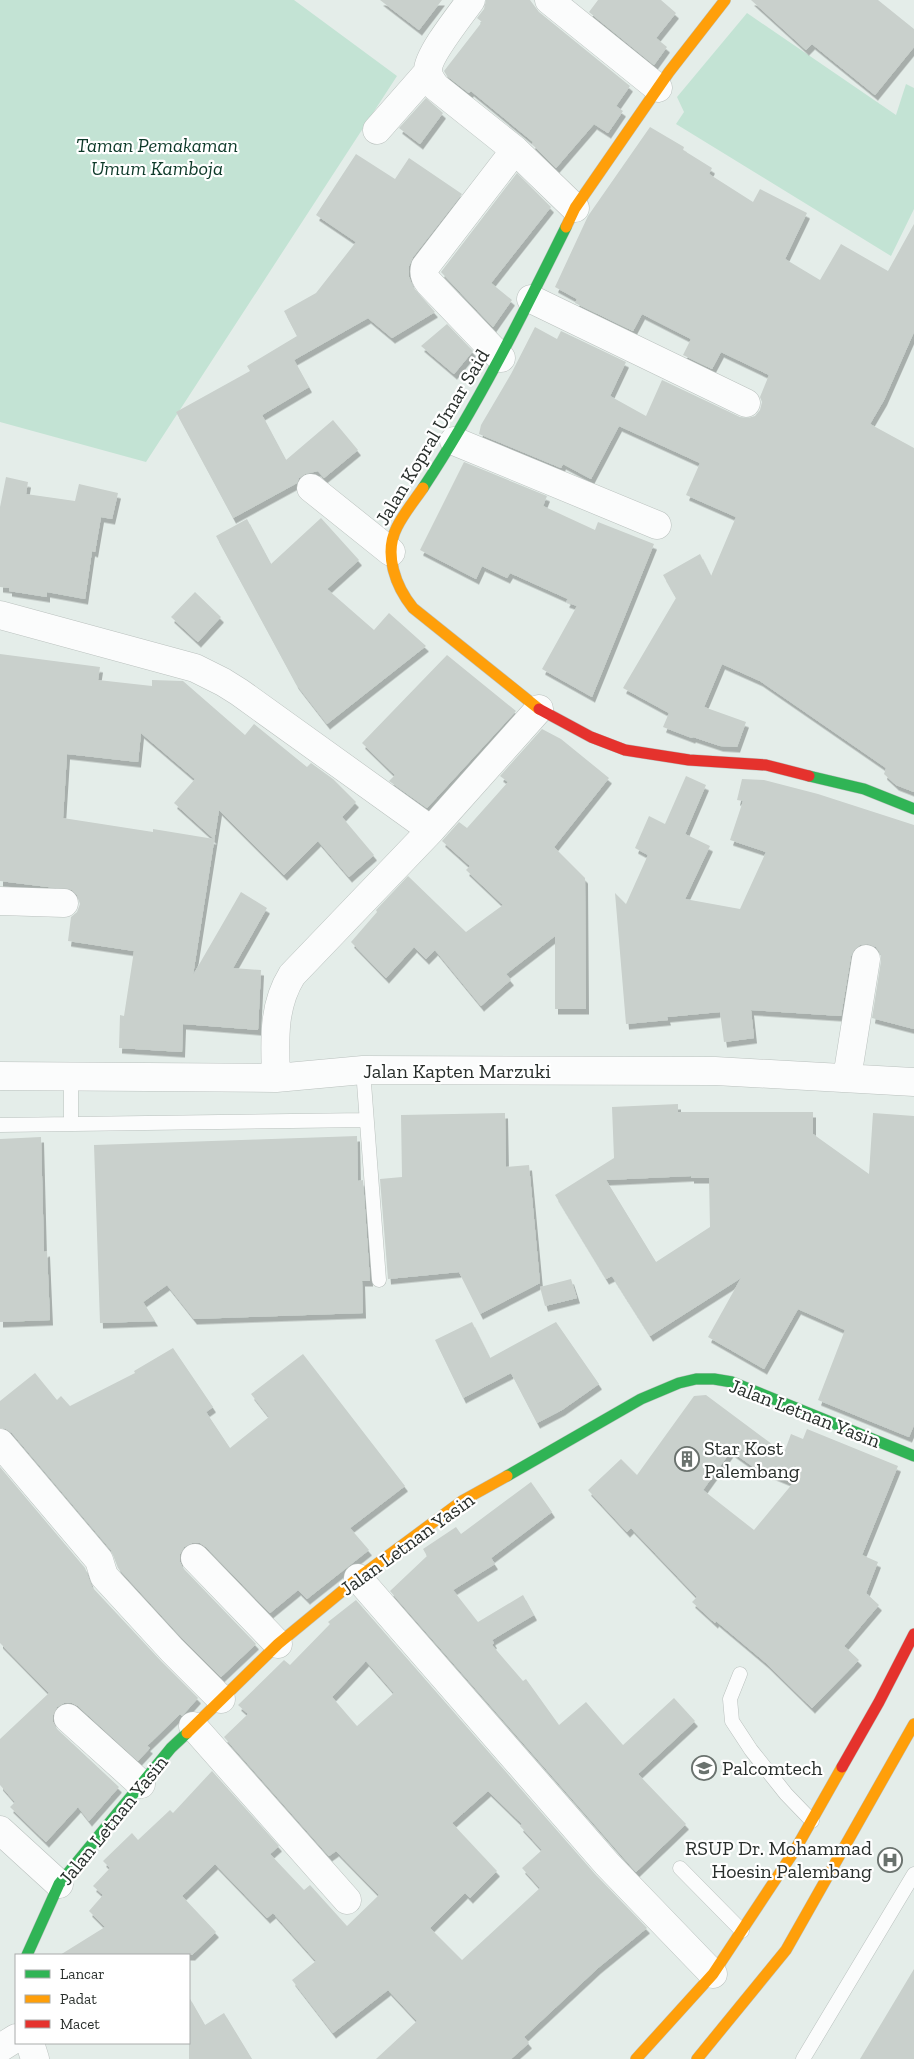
<svg xmlns="http://www.w3.org/2000/svg" width="914" height="2059" viewBox="0 0 914 2059" font-family="'Zilla Slab',serif">
<defs>
<filter id="shadow"><feDropShadow dx="3" dy="5.5" stdDeviation="0" flood-color="#0004"/></filter>
</defs>
<rect width="100%" height="100%" fill="#e4ede9"/>
<path fill="#c3e3d4" d="M0,0H294L397,76L146,462L0,422Z
M747,13L896,115L906,84L914,88V209L891,256L676,124L684,112L677,97Z"/>
<path fill="#c9d0cc" fill-rule="evenodd" filter="url(#shadow)" d="M380,0H442L419,30Z
M486,0H530L539,12L630,86L616,106L623,111L608,133L594,124L556,168L532,144L533,142L471,91L469,93L447,76L444,71L482,22L477,18L484,9Z
M598,0H661L676,13L656,38L667,47L654,65L589,12Z
M751,0H878L914,29V47L875,95L812,44L806,50Z
M426,98L443,113L420,144L399,128Z
M650,127L684,147L683,150L712,168L709,174L753,202L760,189L807,213L785,259L820,280L841,244L888,271L914,224V332L884,400L870,424L914,448V792L896,785L884,774L886,768L760,681L722,664L704,707L746,722L737,747L720,746L693,737L692,738L663,727L669,713L623,688L676,598L663,575L700,554L711,576L736,517L686,495L700,463L619,426L591,479L563,464L561,468L479,434L481,425L511,374L535,327L557,339L561,331L626,362L610,396L646,416L662,380L740,417L748,418L755,416L760,410L762,402L760,397L769,375L721,352L712,369L683,355L691,339L642,314L633,331L575,303L577,299L555,287L588,216Z
M356,154L395,179L409,158L462,194L413,257L409,266V277L413,287L435,312L392,338L368,318L294,360L309,387L262,415L286,460L333,420L358,450L324,478L318,471L305,474L299,478L297,483L233,518L176,412L250,371L247,366L297,336L284,311L316,293L356,242L316,215Z
M517,173L551,207L491,283L512,300L493,327L441,272Z
M447,324L473,351L454,374L421,346Z
M464,462L547,496L543,506L595,530L598,522L654,544L592,697L542,669L577,606L566,602L568,599L510,573L507,578L482,566L476,579L420,550Z
M6,477L28,482L26,494L75,501L79,484L118,493L112,519L101,517L95,552L92,551L85,599L47,592V597L9,591V588L0,587V507Z
M321,518L359,560L327,589L374,630L389,613L426,646L327,724L296,684L216,536L247,519L271,564Z
M195,592L221,617L198,642L171,617Z
M0,654L100,667L98,680L152,686V680L183,681L245,735L254,724L307,767L311,763L333,779L356,802L342,817L374,855L349,877L318,841L284,875L219,810L193,975L241,892L267,908L233,968L261,970L258,1030L183,1024L182,1052L119,1048L120,1015L124,1016L134,951L68,941L71,917L77,912L80,904L77,895L72,890L0,881ZM141,733L195,779L174,803L214,839L153,829V832L63,818L67,754L138,762Z
M447,655L516,711L427,808L389,781L395,775L362,743Z
M542,729L561,739L609,778L554,847L585,878L586,1009H555V936L506,974L511,980L481,1006L435,950L426,959L414,947L386,978L351,942L377,912L376,910L408,876L466,932L503,905L466,870L470,866L442,841L459,822L467,828L508,782L500,776Z
M686,776L706,785L685,834L710,846L685,899L740,909L766,852L730,840L743,801L737,800L742,779L764,780L818,794L914,825V1029L872,1018L881,961V954L876,947L868,944L860,945L854,950L851,956L841,1016L751,1010L754,1038L724,1042L720,1012L667,1017L668,1020L626,1024L615,893L626,904L648,855L635,848L649,816L665,824Z
M678,1104V1112H813V1134L869,1174L873,1113L914,1116V1425L909,1437L818,1400L845,1330L798,1309L764,1369L708,1337L741,1278L650,1336L612,1276L606,1279L555,1195L614,1158L612,1107ZM691,1176V1178H709L710,1227L656,1262L606,1180Z
M505,1113L506,1167L529,1165L540,1283L480,1314L459,1272L388,1279L380,1179L402,1177L401,1115Z
M357,1136L358,1181L363,1180L370,1281H362L363,1313L194,1319L167,1285L143,1302L155,1321L100,1323L94,1145Z
M41,1137L44,1252L47,1251L50,1320L0,1322V1139Z
M571,1279L577,1298L545,1306L540,1287Z
M472,1322L490,1358L556,1322L599,1384L562,1410L537,1423L511,1373L463,1398L435,1340Z
M173,1348L213,1407L206,1412L230,1448L269,1417L251,1394L303,1354L405,1486L350,1528L369,1550L307,1599L298,1590L270,1613L206,1547L200,1543H192L184,1547L180,1554V1562L183,1568L256,1644L221,1677L183,1639L118,1568L111,1550L12,1433L6,1429L0,1428V1401L35,1373L57,1400L61,1396L70,1406L135,1373L134,1371Z
M706,1395L784,1453L791,1434L803,1439L807,1429L898,1466L862,1555L878,1562L866,1593L879,1605L844,1646L859,1660L812,1708L766,1663L716,1621L715,1623L692,1602L697,1597L631,1528L627,1532L588,1490L621,1459L637,1475L694,1396ZM731,1451L752,1466L793,1483L754,1530L703,1490Z
M0,1467L85,1568L92,1587L161,1661L198,1698L182,1716L180,1714L147,1746L150,1748L138,1761L78,1706L72,1703H64L57,1707L53,1715V1722L57,1729L119,1787L89,1821L78,1807L46,1842L10,1807L15,1802L0,1785V1739L49,1693L0,1643Z
M531,1482L552,1512L491,1558L495,1564L453,1590L478,1622L523,1595L534,1615L492,1640L494,1643L492,1645L523,1681L526,1679L559,1725L586,1702L623,1745L674,1698L695,1721L638,1774L686,1824L636,1872L390,1591L427,1556L423,1549L456,1527L461,1534Z
M356,1600L595,1874L647,1928L598,1968L524,2037L529,2043L511,2059H376L417,2021L388,1990L333,2033L292,1980L316,1961L273,1913L267,1918L215,1864L182,1896L216,1932L192,1955H60L105,1927L89,1911L103,1895L93,1886L110,1868L103,1861L132,1833L138,1840L170,1810L173,1813L212,1771L279,1846L270,1854L304,1890L310,1885L347,1926L379,1895L336,1851L329,1856L224,1737L248,1714L238,1705L284,1660L290,1665L330,1624L328,1622ZM366,1661L394,1693L357,1726L332,1697ZM488,1791L522,1824L520,1826L542,1850L522,1868L540,1888L462,1960L430,1928L465,1893L470,1898L497,1871L452,1823Z
M914,1969V2059H860Z
M189,1997L205,2025L224,2013L252,2059H189Z"/>
<g fill="none" stroke-linecap="round" stroke-linejoin="round">
<defs>
<path id="lane" d="M363,1070L379,1280
M71,1124V1077
M0,1125L366,1120
M740,1674L730,1699L732,1721L751,1750L786,1794L812,1821
M680,1868L742,1931
M803,2059L914,1874"/>
<path id="street" d="M471,0C461,14 428,55 428,70C428,77 432,82 436,87L515,150L575,208
M549,0L658,88
M377,130L428,72
M531,299L746,403
M501,358L429,283C425,278 423,274 425,267L515,150
M454,441L657,525
M311,488L391,552
M0,615L195,668L223,682L239,692L431,830
M0,901L64,903
M0,1076L276,1078L363,1070L715,1071L914,1082
M276,1078C275,1042 272,1007 292,975L431,830L539,709
M847,1078L866,959
M0,1443L99,1560L104,1576L172,1650L221,1699
M195,1558L278,1644
M358,1578L607,1864L713,1974
M68,1718L141,1784
M193,1726L347,1900
M0,1830L59,1884
M30,2043L35,2059
M0,2048L16,2038"/>
<path id="fast" d="M423,488C478,405 522,316 566,227
M809,776L864,789L914,809
M507,1476L641,1399L679,1383L696,1379H714L732,1382L914,1456
M27,1955L59,1884L171,1748L187,1733"/>
<path id="slow" d="M566,227L575,208L669,72L725,0
M423,488C414,501 404,513 397,527C383,554 396,587 413,608L539,709
M187,1733L278,1644L358,1578L462,1501L507,1476
M636,2059L713,1974L795,1850L842,1767
M697,2059L786,1950L914,1724"/>
<path id="jam" d="M539,709L591,737L625,750L689,760L766,765L809,776
M842,1767L879,1702L914,1634"/>
</defs>
<use href="#lane" stroke="#bac1be" stroke-width="15"/>
<use href="#street" stroke="#bac1be" stroke-width="29"/>
<use href="#fast" stroke="#bac1be" stroke-width="12"/>
<use href="#slow" stroke="#bac1be" stroke-width="12"/>
<use href="#jam" stroke="#bac1be" stroke-width="12"/>
<use href="#lane" stroke="#fbfcfc" stroke-width="14"/>
<use href="#street" stroke="#fbfcfc" stroke-width="28"/>
<use href="#fast" stroke="#30b455" stroke-width="11"/>
<use href="#slow" stroke="#ff9f0a" stroke-width="11"/>
<use href="#jam" stroke="#e5322d" stroke-width="11"/>
</g>
<defs>
<symbol id="building-ring" viewBox="-11 -11 22 22"><circle r="9.5" fill="#fff" stroke="#6a726e" stroke-width="1.5"/><path d="M-4-6H4V6H1V3H-1V6H-4ZM-2.5-4.3h1.7v1.8h-1.7ZM.8-4.3h1.7v1.8H.8ZM-2.5-1h1.7V.8h-1.7ZM.8-1h1.7V.8H.8Z" fill="#6a726e"/></symbol>
<symbol id="school-ring" viewBox="-11 -11 22 22"><circle r="9.5" fill="#fff" stroke="#6a726e" stroke-width="1.5"/><path d="M0-5L7-2L0 1L-7-2ZM-4 1L0 2.5L4 1V4Q0 6-4 4Z" fill="#6a726e"/></symbol>
<symbol id="hospital-ring" viewBox="-11 -11 22 22"><circle r="9.5" fill="#fff" stroke="#6a726e" stroke-width="1.5"/><path d="M-5-5h3v3.5h4V-5h3V5h-3V1.5h-4V5h-3Z" fill="#6a726e"/></symbol>
</defs>
<g fill-rule="evenodd">
<use href="#building-ring" x="673" y="1445" width="28" height="28"/>
<use href="#school-ring" x="690" y="1754" width="28" height="28"/>
<use href="#hospital-ring" x="876" y="1846" width="28" height="28"/>
</g>
<g text-anchor="middle" stroke-width="4.5" stroke-linejoin="round" paint-order="stroke">
<g font-size="20" font-style="italic" fill="#0c3928" stroke="#fff">
<text x="157" y="152">Taman Pemakaman<tspan x="157" dy="23">Umum Kamboja</tspan></text>
</g>
<g font-size="20" fill="#292f2c" stroke="#fff">
<text transform="translate(432 437) rotate(-59)" y="7">Jalan Kopral Umar Said</text>
<text x="457" y="1078">Jalan Kapten Marzuki</text>
<text transform="translate(805 1413) rotate(21)" y="7">Jalan Letnan Yasin</text>
<text transform="translate(407 1544) rotate(-36)" y="7">Jalan Letnan Yasin</text>
<text transform="translate(113 1820) rotate(-51)" y="7">Jalan Letnan Yasin</text>
</g>
<g font-size="20" fill="#292f2c" stroke="#fff" text-anchor="start">
<text x="704" y="1455">Star Kost<tspan x="704" dy="23">Palembang</tspan></text>
<text x="722" y="1775">Palcomtech</text>
<text x="872" y="1855" text-anchor="end">RSUP Dr. Mohammad<tspan x="872" dy="23">Hoesin Palembang</tspan></text>
</g>
</g>
<rect x="15" y="1954" width="175" height="90" fill="#ffffff" stroke="#a9acab"/>
<rect x="25" y="1970" width="25" height="8" fill="#30b455" stroke="#a9acab"/>
<text x="60" y="1979" font-size="15" fill="#292f2c">Lancar</text>
<rect x="25" y="1995" width="25" height="8" fill="#ff9f0a" stroke="#a9acab"/>
<text x="60" y="2004" font-size="15" fill="#292f2c">Padat</text>
<rect x="25" y="2020" width="25" height="8" fill="#e5322d" stroke="#a9acab"/>
<text x="60" y="2029" font-size="15" fill="#292f2c">Macet</text>
</svg>
